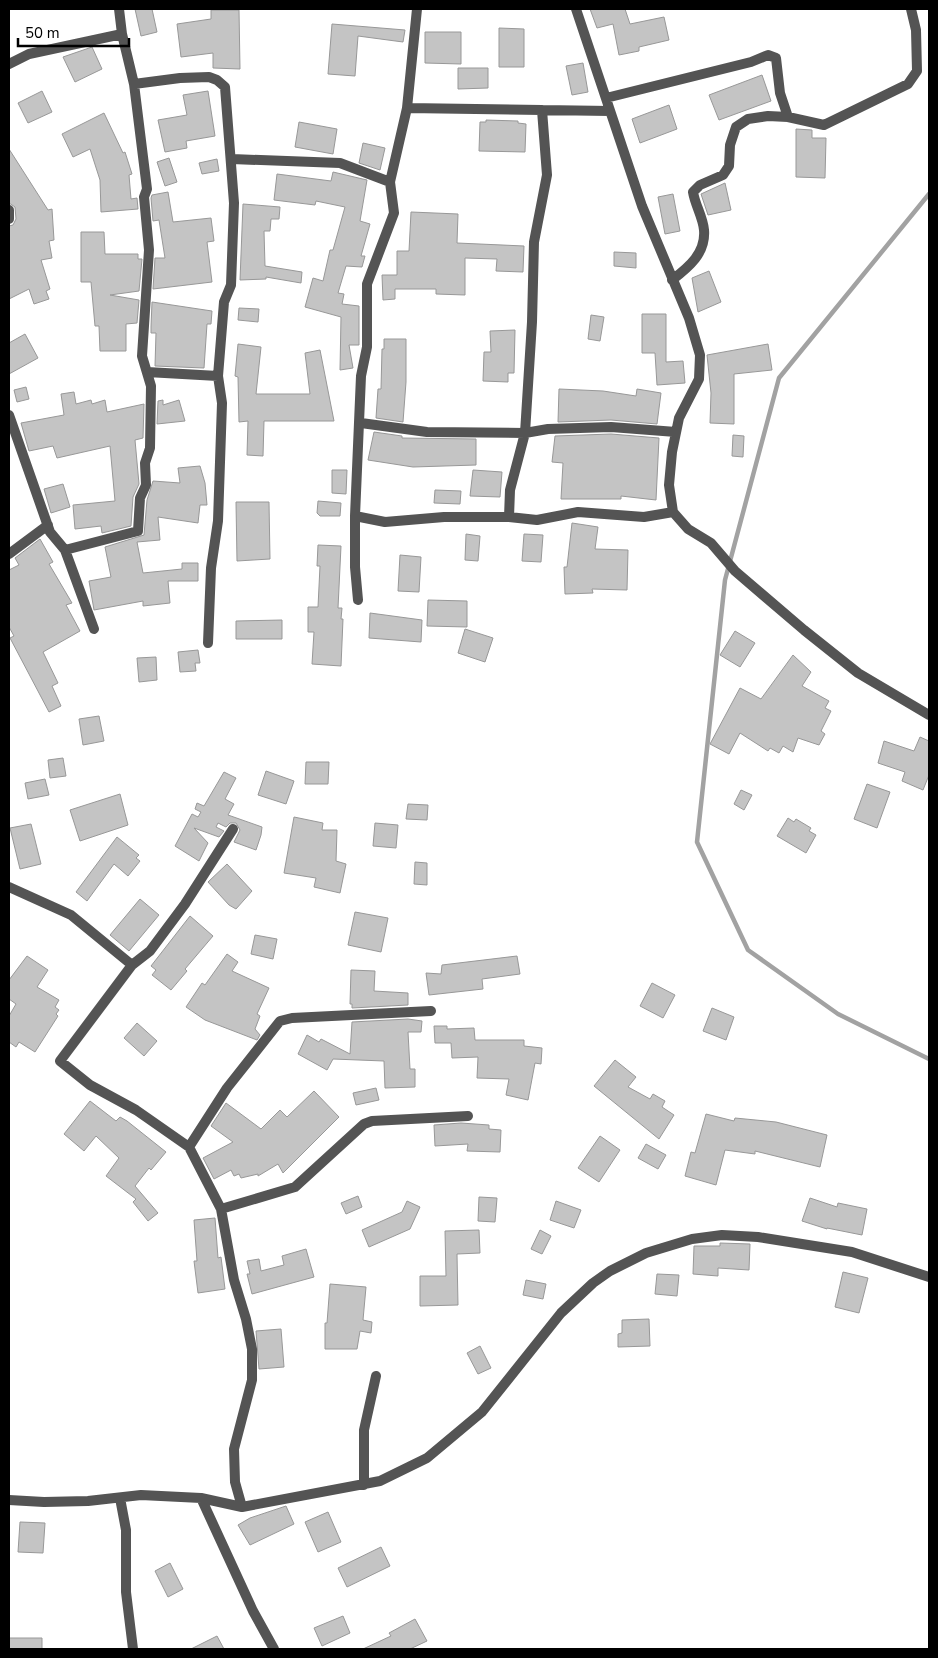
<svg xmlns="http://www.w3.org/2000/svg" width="938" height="1658" viewBox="0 0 938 1658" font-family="'Nunito Sans',sans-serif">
<rect width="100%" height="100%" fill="#fff"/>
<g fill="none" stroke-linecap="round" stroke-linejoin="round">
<path stroke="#a2a2a2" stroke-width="4.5" d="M929,194L779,378L725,580L697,842L748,950L838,1014L929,1059"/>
</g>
<path fill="#c4c4c4" stroke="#989898" d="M135,9H152L157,32L141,36Z
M590,9H625L630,24L664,17L669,40L639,47V51L619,55L613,24L597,28Z
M211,10H239L240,69L213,68V53L181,57L177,24L211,19Z
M332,24L405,30L403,42L358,36L355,76L328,74Z
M499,28L524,29V67H499Z
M425,32H461V64L425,63Z
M92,47L102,69L75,82L63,57Z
M583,63L588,92L572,95L566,66Z
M458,68H488V88L458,89Z
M762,75L771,101L719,120L709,95Z
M42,91L52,112L28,123L18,103Z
M208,91L215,136L186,141L187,148L165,152L158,120L187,115L183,95Z
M669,105L677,129L640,143L632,119Z
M104,113L123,153L125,152L132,174L129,175L131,199L137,198L138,209L101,212L100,180L90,149L73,157L62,134Z
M486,120L518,121V123L526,124L525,152L479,151L480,122H486Z
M299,122L337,129L333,154L295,147Z
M796,129L812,130V138H826L825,178L796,177Z
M363,143L385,148L380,170L359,163Z
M9,149L48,210L52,209L54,240L49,241L52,258L41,260L50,289L46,291L49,299L34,304L29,289L9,299V226L13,225L16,219L15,207L9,203Z
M169,158L177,182L165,186L157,162Z
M217,159L219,171L202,174L199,163Z
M333,172L367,180L360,221L370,224L361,256H365L362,267L346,266L338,293L344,294L342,304L359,306V345H349L353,368L340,370L341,317L305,307L313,278L323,281L330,250H333L345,207L316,201L315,205L274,200L277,174L331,181Z
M725,183L731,210L708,215L701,194Z
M168,192L173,222L211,218L214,241L207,242L212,282L153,289L155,258H165L159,220L153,221L151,198L152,195Z
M673,194L680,231L665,234L658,197Z
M243,204L280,207L279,219H271L270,231H264L265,266L302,272L301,283L266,277V279L240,280Z
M411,212L458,214L457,243L524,246L523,272L496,271L497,259L465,258V295L436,294V289H395V299L383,300L382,275H397V251H409Z
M81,232H104L105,254H138V259H142L139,291L110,295L139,300L137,323L126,324V351H100L99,326H95L91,282H81Z
M614,252L636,253V268L614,266Z
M709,271L721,302L698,312L692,278Z
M152,302L212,311L211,324H207L204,368L155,366L156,333H151V327Z
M239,308L259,309L258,322L238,320Z
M642,314H666V362L683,361L685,383L657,385L655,353H642Z
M591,315L604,317L600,341L588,339Z
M515,330L514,373H508V382L483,381L484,352H491L490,331Z
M25,334L38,358L9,374V343Z
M384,339H406V382L403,422L376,418L378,389H381L382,349H384Z
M238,344L261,347L256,394H310L305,353L320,350L334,421H264L263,456L247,455L248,421L239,422L238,377L235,376Z
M768,344L772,370L734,374V424L710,423L711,393L707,355Z
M26,387L29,399L17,402L14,390Z
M559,389L603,391L636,396L637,389L661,393L657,424L611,420L558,422Z
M74,392L76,404L91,400L92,404L105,400L107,412L144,404L143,438L135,440L139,484L133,497L131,526L102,533L101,526L75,529L73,505L115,501L110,446L57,458L53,446L29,451L21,423L64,415L61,394Z
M163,400V405L179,400L185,421L157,424L158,401Z
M374,432L402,436V438L476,439V465L413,467L368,460Z
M611,434L659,438L656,500L621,496V499H561L563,463L552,462L555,436Z
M733,435L744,436L743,457L732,456Z
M200,466L205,483L207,505H200L198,523L158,517L160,540L137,542L143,573L182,569V563H198V581H168L170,603L143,606V601L94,610L89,581L111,577L105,547L144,535L147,500L153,481L180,483L178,468Z
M332,470H347L346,494L332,493Z
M473,470L502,472L500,497L470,496Z
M63,484L70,507L51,513L44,489Z
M435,490L461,491L460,504L434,503Z
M318,501L341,503L340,516H320L317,513Z
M236,502H269L270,559L237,561Z
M572,523L598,527L595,549L628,550L627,590L592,589L593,593L565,594L564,567H567Z
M466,534L480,536L478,561L465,560Z
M524,534L543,535L541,562L522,561Z
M40,539L53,562L49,564L72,603L66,605L80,631L43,652L58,683L52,686L61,706L49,712L10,638L14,636L9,627V570L19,565L15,558Z
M318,545L341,546L338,608H342L341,619H343L341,666L312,664L314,632H308V607H318L320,566H317Z
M400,555L421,557L419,592L398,591Z
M428,600L467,601V627L427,626Z
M370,613L422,620L421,642L369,638Z
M282,620V639H236V621Z
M465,629L493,638L485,662L458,653Z
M735,631L755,643L740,667L720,655Z
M198,650L200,663H195L196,671L180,672L178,652Z
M793,655L811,672L802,686L829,701L825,708L831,711L821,731L825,734L819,745L798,738L793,752L783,746L779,753L770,748L768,751L740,733L729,754L710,744L740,688L761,699Z
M156,657L157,680L139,682L137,658Z
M99,716L104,741L83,745L79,719Z
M920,737L929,741V775L923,790L902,781L905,772L878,763L884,741L914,751Z
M63,758L66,776L50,778L48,760Z
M306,762H329L328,784H305Z
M266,771L294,781L286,804L258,795Z
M224,772L236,778L225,799L234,804L228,815L262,827L261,835L256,850L234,842L240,830L236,823H230L226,827L218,823L216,827L224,831L219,837L194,828L208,843L199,861L175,846L192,814L198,817L201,812L195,809L197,803L204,806Z
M45,779L49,795L28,799L25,783Z
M867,784L890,792L877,828L854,819Z
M741,790L752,795L744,810L734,804Z
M120,794L128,825L80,841L70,810Z
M408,804L428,805L427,820L406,819Z
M294,817L323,823L322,830H337L336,861L346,864L340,893L314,887L316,878L284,873Z
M788,818L794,822L796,819L811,828L809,831L816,835L806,853L777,836Z
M375,823L398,825L396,848L373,846Z
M31,824L41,864L20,869L10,828Z
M117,837L139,855L136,858L140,861L128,876L114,864L87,901L76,892Z
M415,862L427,863V885L414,884Z
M227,864L252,891L236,909L229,905L208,882Z
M140,899L159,915L129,951L110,935Z
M355,912L388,918L381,952L348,945Z
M190,916L213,936L185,969L187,971L171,990L152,975L156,970L151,966Z
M255,935L277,939L273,959L251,954Z
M227,954L238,962L232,971L269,988L257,1014L260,1016L255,1029L260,1035L257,1040L205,1020L186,1007L202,983L205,985Z
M27,956L48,970L37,987L59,1000L55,1007L59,1010L56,1014L58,1016L35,1052L19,1042L16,1047L9,1042V1016L16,1004L9,999V980Z
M517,956L520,974L482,979L483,989L429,995L426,973L441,974L442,965Z
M351,970L375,971L374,991L408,993V1005L352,1008V1004H350Z
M652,983L675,995L663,1018L640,1006Z
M712,1008L734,1017L726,1040L703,1031Z
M408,1019L422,1021L421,1032H408L410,1069H415V1087L385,1088L384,1061L333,1059L327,1070L298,1054L307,1035L319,1042L321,1039L350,1054L352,1022Z
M137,1023L157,1041L144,1056L124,1038Z
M434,1026H447V1029L474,1028L475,1040H524V1046L542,1048L541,1064L535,1063L528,1100L506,1095L509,1079L477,1078L478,1057L452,1058L451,1043H435Z
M615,1060L636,1077L628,1087L650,1099L653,1094L665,1101L662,1107L674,1115L659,1139L594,1086Z
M376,1088L379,1100L356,1105L353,1093Z
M314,1091L339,1117L283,1173L278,1164L258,1176V1174L241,1178L239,1174L234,1176L231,1170L214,1179L203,1158L233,1142L211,1126L226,1103L261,1129L280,1110L287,1117Z
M90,1101L116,1121L120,1117L127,1121L166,1152L151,1170L149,1168L135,1186L158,1213L148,1221L133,1202L136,1199L106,1176L119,1158L96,1136L84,1151L64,1134Z
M706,1114L734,1121L735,1118L776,1122L827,1135L820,1167L755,1151V1154L725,1150L716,1185L685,1176L691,1152L695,1153Z
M461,1123L489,1125V1129L501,1130L500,1152L467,1151L468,1144L435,1146L434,1125Z
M600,1136L620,1150L599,1182L578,1168Z
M646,1144L666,1155L658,1169L638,1158Z
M358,1196L362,1207L346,1214L341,1203Z
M479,1197L497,1198L495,1222L478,1221Z
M810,1198L837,1207L838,1203L867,1209L862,1235L827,1228V1229L802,1221Z
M407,1201L420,1207L410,1229L369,1247L362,1230L402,1212Z
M556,1201L581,1210L574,1228L550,1220Z
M215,1218L218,1258L221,1257L225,1289L198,1293L194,1261H197L194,1220Z
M479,1230L480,1253L457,1254L458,1305L420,1306V1276H446L445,1231Z
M540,1230L551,1236L542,1254L531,1249Z
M720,1243L750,1244L749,1270L718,1268V1276L693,1274L694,1246H720Z
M306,1249L314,1277L252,1294L247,1274H250L247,1261L259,1259L261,1271L284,1265L282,1256Z
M843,1272L868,1278L859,1313L835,1307Z
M657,1274L679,1275L677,1296L655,1294Z
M526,1280L546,1284L543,1299L523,1295Z
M330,1284L366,1287L363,1320L372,1322L371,1333L360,1331L357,1349H325V1323H327Z
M649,1319L650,1346L618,1347V1334L622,1333V1320Z
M281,1329L284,1367L259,1369L256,1331Z
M480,1346L491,1368L478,1374L467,1353Z
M286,1506L294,1524L250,1545L238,1525L250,1518Z
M328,1512L341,1542L318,1552L305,1522Z
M20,1522L45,1523L43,1553L18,1552Z
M381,1547L390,1566L347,1587L338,1568Z
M170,1563L183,1589L168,1597L155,1571Z
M343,1616L350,1633L322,1646L314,1628Z
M415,1619L427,1641L410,1649H363L391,1636L389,1633Z
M217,1636L224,1649H191Z
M9,1638H42V1649H9Z"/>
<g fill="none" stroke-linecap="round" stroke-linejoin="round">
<path stroke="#545454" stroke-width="10" d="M576,9L642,206L689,318L700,355L699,379L679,418L672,452L669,485L673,512L688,529L711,543L735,571L804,630L858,673L929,715
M9,64L29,54L122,34
M134,84L180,78L209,77L217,80L225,87L234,203L231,285L224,302L218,376L222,403L218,521L211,568L208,643
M606,98L751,62L768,55L776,58L780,93L788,117
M407,108L610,111
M232,159L340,163L390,182
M9,210V219
M672,280C689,267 706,253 704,230C703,217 695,205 693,192L700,185L723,175L729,166L730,145L736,127L748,119L768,116L788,117L824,125L908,84L917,71L916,30L911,9
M147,372L218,376
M9,415L50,532L65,550L94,629
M361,423L427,432L525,433L548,429L611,427L676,432
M355,516L385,522L444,517H509L537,520L578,512L644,517L673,512
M509,517L510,490L525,433L532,322L534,242L547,175L542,110
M65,550L138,531L140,498L146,485L145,463L150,448L151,386L142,356L149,250L144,197L147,189L134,84L122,34L119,9
M9,554L48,525
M358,600L355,567V516L361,376L367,347V284L394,213L390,182L407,108L417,9
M9,887L71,915L132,965
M189,1147L227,1088L280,1021L292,1018L431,1011
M221,1209L189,1147L136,1110L90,1085L60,1061L132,965L150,951L185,904L233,829
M364,1485V1430L376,1376
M120,1498L126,1530V1592L133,1649
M201,1498L253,1611L274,1649
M9,1500L44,1502L88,1501L141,1495L201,1498L242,1507L380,1481L427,1458L482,1412L561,1313L593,1283L610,1271L646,1253L692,1239L722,1235L758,1237L852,1252L929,1277
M242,1507L235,1482L234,1449L252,1380V1349L246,1319L234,1280L221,1209L295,1187L364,1124L372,1121L468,1116"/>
</g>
<rect width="938" height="1658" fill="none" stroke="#000000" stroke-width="20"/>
<path d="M18 38v8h111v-8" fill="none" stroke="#000000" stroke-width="2.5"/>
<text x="25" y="38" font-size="15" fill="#000000" stroke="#ffffff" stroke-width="4" paint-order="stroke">50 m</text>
</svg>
